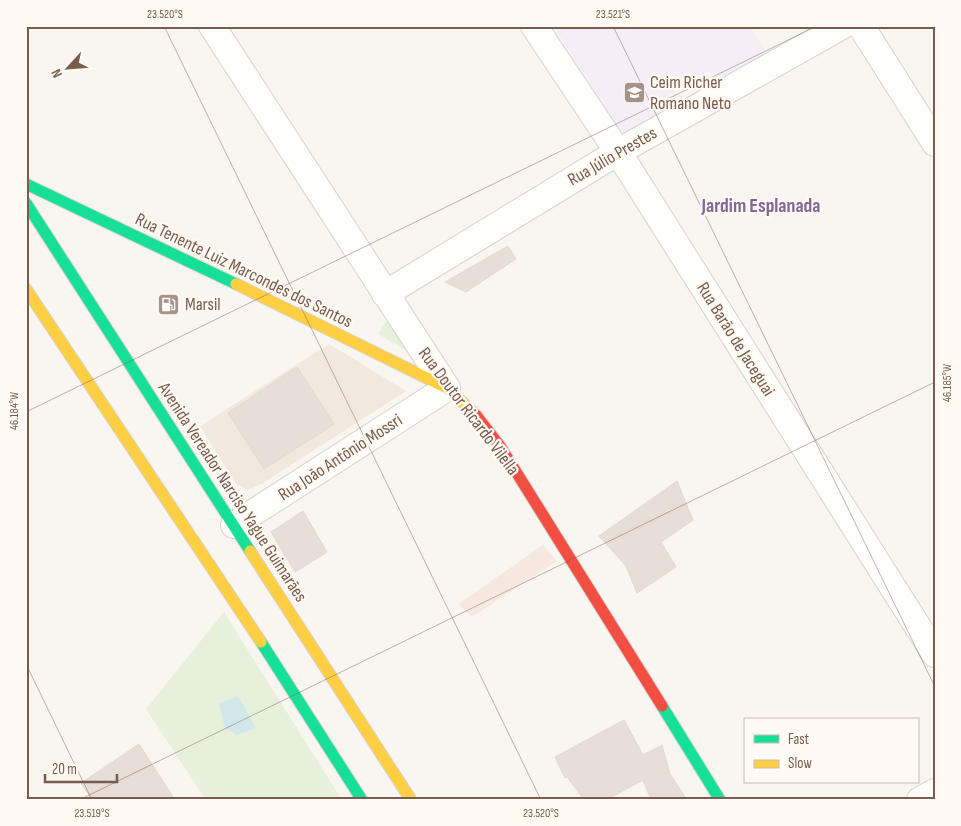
<svg xmlns="http://www.w3.org/2000/svg" width="961" height="826" viewBox="0 0 961 826" font-family="'Sofia Sans Condensed',sans-serif">
<rect width="100%" height="100%" fill="#f9f5f0"/>
<path fill="#f1e8de" d="M329,344L406,391L263,483L248,490L236,484L200,426Z"/>
<path fill="#f6e8e1" d="M543,545L557,561L472,617L458,604Z"/>
<path fill="#f6eef6" d="M553,26H750L767,53L723,78L708,72L652,105L659,115L625,134L615,123Z"/>
<path fill="#e7f0db" d="M393,311L430,364L378,334Z
M224,612L342,800H206L146,709Z"/>
<path fill="#d1e8ea" d="M238,696L256,728L237,735L225,728L219,703Z"/>
<path fill="#e6ded7" stroke="#e2d8d2" d="M508,246L516,259L466,292L445,282Z
M297,367L334,424L264,469L228,413Z
M677,481L693,520L661,542L676,567L637,593L626,566L599,536Z
M303,511L327,552L295,572L271,532Z
M624,720L643,755L662,745L670,774L687,800H651L643,780L606,800H584L567,777L565,778L555,757Z
M139,744L175,800H92L81,783Z"/>
<g fill="none" stroke-linecap="round" stroke-linejoin="round">
<defs>
<path id="street" d="M212,26L447,388L234,525
M534,26L618,152L935,654
M861,26L935,143
M385,294L618,152L842,26
M920,800L935,792"/>
<path id="fast" d="M26,184L236,284
M26,203L250,551
M261,642L362,800
M662,706L720,800"/>
<path id="slow" d="M236,284L447,388L476,415
M26,289L261,642
M250,551L411,800"/>
<path id="jam" d="M476,415L500,446L662,706"/>
</defs>
<use href="#street" stroke="#d9d2cd" stroke-width="28"/>
<use href="#fast" stroke="#d9d2cc" stroke-width="13"/>
<use href="#slow" stroke="#d9d2cc" stroke-width="13"/>
<use href="#jam" stroke="#d9d2cc" stroke-width="13"/>
<use href="#street" stroke="#fefefd" stroke-width="26"/>
<use href="#fast" stroke="#16e098" stroke-width="11"/>
<use href="#slow" stroke="#ffcf43" stroke-width="11"/>
<use href="#jam" stroke="#f24e42" stroke-width="11"/>
</g>
<path fill="none" stroke="#795c4e" stroke-width="1" stroke-opacity="0.45" d="M164,26L541,800M613,26L935,687M26,412L817,26M26,664L92,800M79,800L935,382M927,800L935,796"/>
<defs>
<symbol id="school-square" viewBox="-11 -11 22 22"><rect x="-9" y="-9" width="18" height="18" rx="4" fill="#a69287" stroke="#fffaf3"/><path d="M0-5L7-2L0 1L-7-2ZM-4 1L0 2.5L4 1V4Q0 6-4 4Z" fill="#fff"/></symbol>
<symbol id="fuel-square" viewBox="-11 -11 22 22"><rect x="-9" y="-9" width="18" height="18" rx="4" fill="#a69287" stroke="#fffaf3"/><path d="M-5.5-6h7V0h2V4h1.3V-2.5L3-4.5l.8-.8L6-3V5H2.5V1h-1V6h-7ZM-4.2-4.7v3.2H.2V-4.7Z" fill="#fff"/></symbol>
</defs>
<g fill-rule="evenodd">
<use href="#school-square" x="622" y="80" width="25" height="25"/>
<use href="#fuel-square" x="156" y="292" width="25" height="25"/>
</g>
<g text-anchor="middle" stroke-width="4.5" stroke-linejoin="round" paint-order="stroke">
<g font-size="18" fill="#795c4e" stroke="#fffaf3" text-anchor="start">
<text x="650" y="88">Ceim Richer<tspan x="650" dy="21">Romano Neto</tspan></text>
<text x="185" y="310">Marsil</text>
</g>
<g font-size="18" fill="#795c4e" stroke="#fffaf3">
<text transform="translate(612 156) rotate(-30)" y="6">Rua Júlio Prestes</text>
<text transform="translate(244 270) rotate(26)" y="6">Rua Tenente Luiz Marcondes dos Santos</text>
<text transform="translate(736 339) rotate(58)" y="6">Rua Barão de Jaceguai</text>
<text transform="translate(469 411) rotate(53)" y="6">Rua Doutor Ricardo Vilella</text>
<text transform="translate(340 457) rotate(-33)" y="6">Rua João Antônio Mossri</text>
<text transform="translate(233 492) rotate(57)" y="6">Avenida Vereador Narciso Yague Guimarães</text>
</g>
<g font-size="20" font-weight="bold" fill="#836694" stroke="#fffaf3">
<text x="761" y="212">Jardim Esplanada</text>
</g>
</g>
<rect width="961" height="826" fill="none" stroke="#fffaf3" stroke-width="55"/>
<rect x="744" y="718" width="175" height="65" fill="#fffaf3" stroke="#c9bbb1"/>
<rect x="754" y="735" width="25" height="8" fill="#16e098" stroke="#c9bbb1"/>
<text x="788" y="744" font-size="15" fill="#795c4e">Fast</text>
<rect x="754" y="760" width="25" height="8" fill="#ffcf43" stroke="#c9bbb1"/>
<text x="788" y="768" font-size="15" fill="#795c4e">Slow</text>
<g transform="translate(68 68) rotate(244)" stroke="#fffaf3" stroke-width="4" paint-order="stroke">
<path d="M0-4L9 19L0 12L-9 19Z" fill="#795c4e"/>
<text y="-8" font-size="14" font-weight="bold" text-anchor="middle" fill="#795c4e">N</text>
</g>
<path d="M45 774v8h72v-8" fill="none" stroke="#795c4e" stroke-width="2.5"/>
<text x="52" y="774" font-size="15" fill="#795c4e" stroke="#fffaf3" stroke-width="4" paint-order="stroke">20 m</text>
<rect x="28" y="28" width="906" height="770" fill="none" stroke="#795c4e" stroke-width="2"/>
<g font-size="12" text-anchor="middle" fill="#795c4e">
<text x="165" y="18">23.520°S</text>
<text x="613" y="18">23.521°S</text>
<text transform="translate(947 383) rotate(-90)" y="4">46.185°W</text>
<text transform="translate(14 411) rotate(-90)" y="4">46.184°W</text>
<text x="92" y="817">23.519°S</text>
<text x="541" y="817">23.520°S</text>
</g>
</svg>
